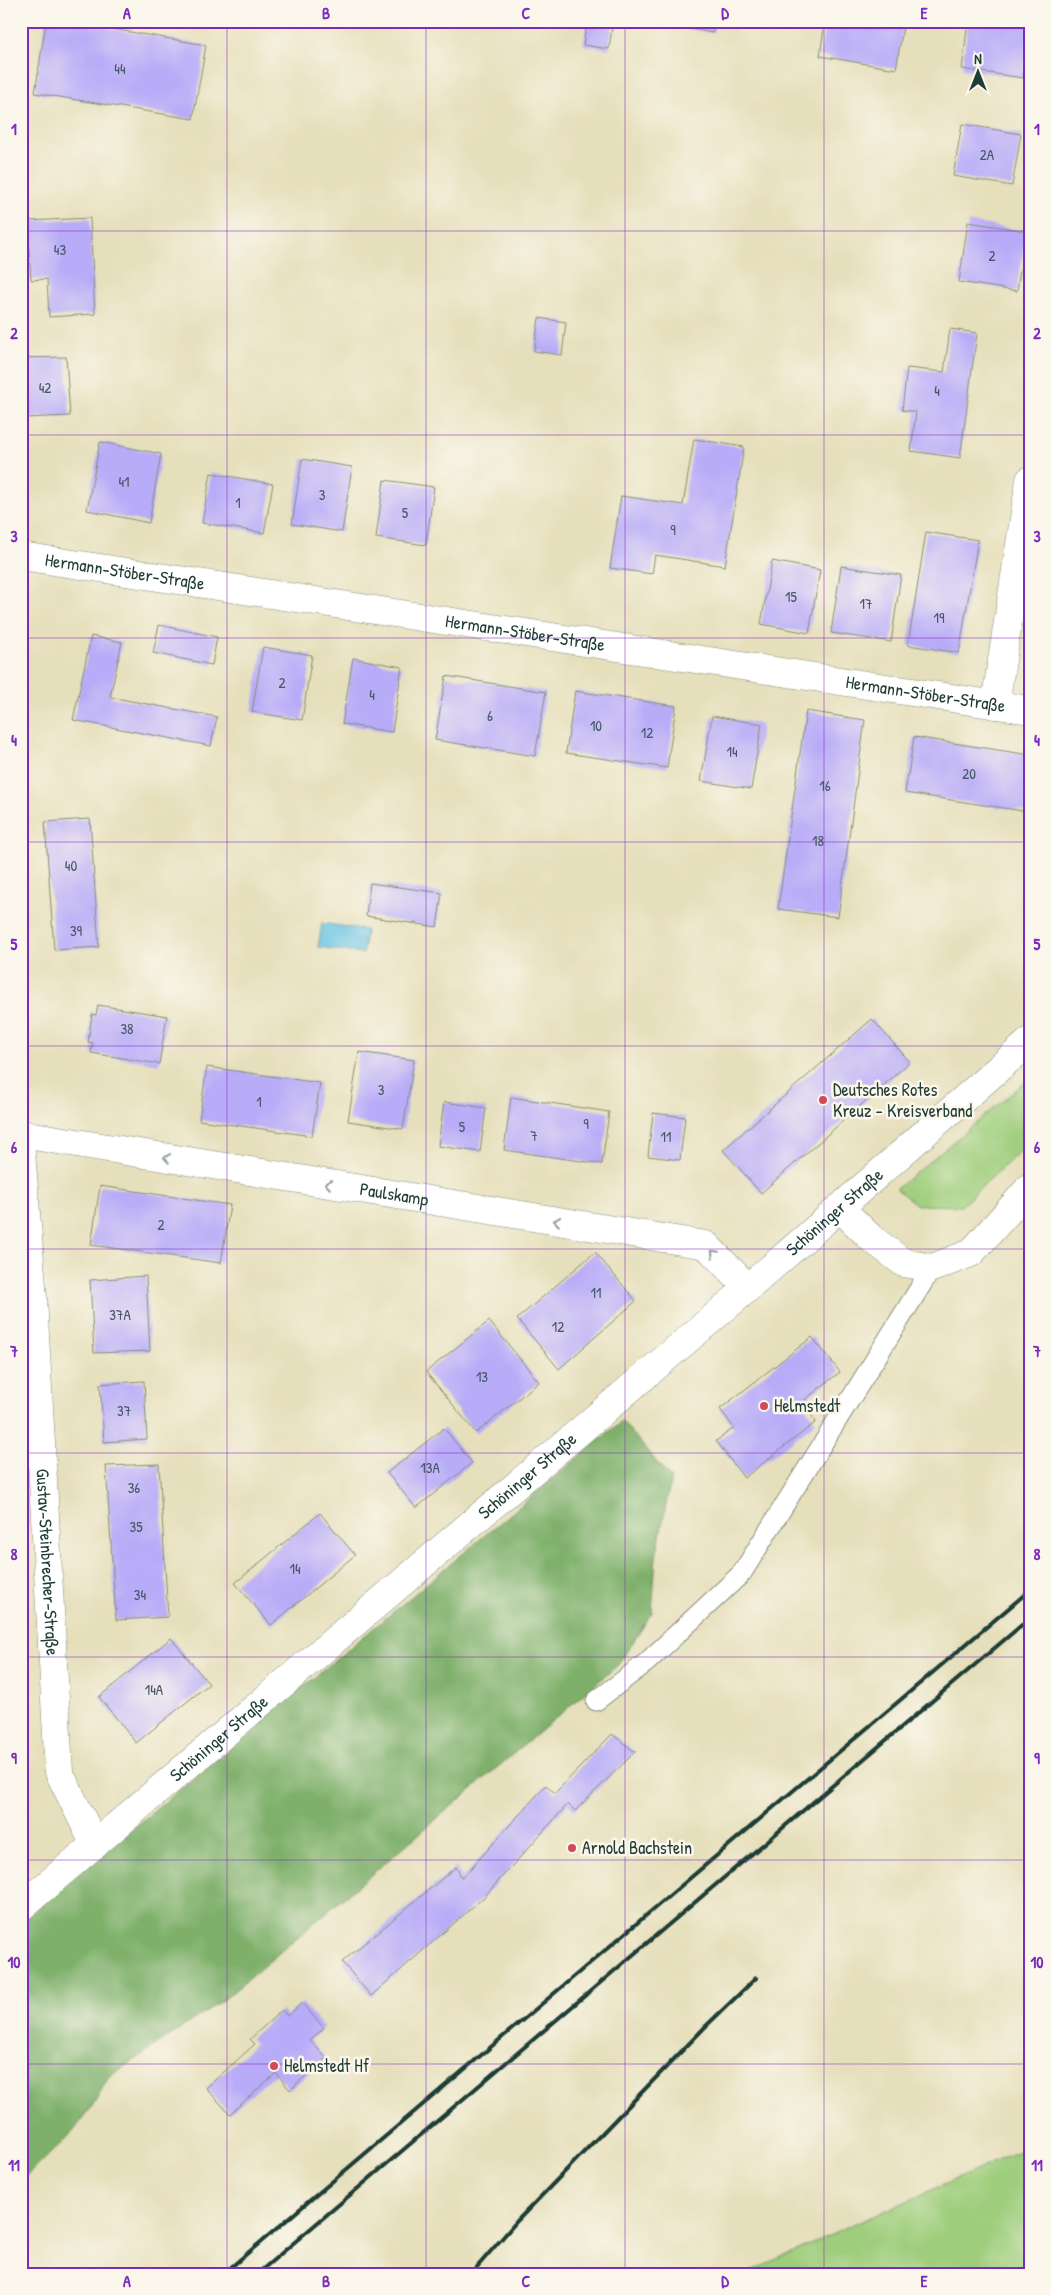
<svg xmlns="http://www.w3.org/2000/svg" width="1051" height="2295" viewBox="0 0 1051 2295" font-family="'Patrick Hand',sans-serif">
<rect width="100%" height="100%" fill="#fbf7ec"/>
<filter id="ink" filterUnits="userSpaceOnUse"><feTurbulence type="fractalNoise" baseFrequency=".02" numOctaves="2"/><feDisplacementMap in="SourceGraphic" scale="10" xChannelSelector="R" yChannelSelector="G"/><feConvolveMatrix kernelMatrix="1 2 1 2 8 2 1 2 1" color-interpolation-filters="sRGB"/></filter>
<filter id="wash" filterUnits="userSpaceOnUse"><feTurbulence type="fractalNoise" baseFrequency=".0096" numOctaves="4" result="noise"/><feDisplacementMap in="SourceGraphic" scale="20" xChannelSelector="R" yChannelSelector="G"/><feGaussianBlur stdDeviation="1.12" result="paint"/><feColorMatrix in="noise" values="0 0 0 0 0 0 0 0 0 0 0 0 0 0 0 0 0 1.4 0 .05"/><feComposite in="paint" operator="in"/></filter>
<g filter="url(#wash)">
<rect width="100%" height="100%" fill="#e6dfbb"/>
<path fill="#9ecd7b" stroke="#5e8558" d="M1030,1078V1142L961,1206L917,1205L896,1189Z
M1030,2146V2274H747L757,2268Z"/>
<path fill="#7eb06b" stroke="#4e7650" d="M622,1421L671,1479L656,1557L652,1613L618,1665L227,1997L109,2077L91,2108L72,2133L21,2181V1922Z"/>
<path fill="#66c2e4" stroke="#42808c" d="M322,923L366,930L363,954L318,947Z"/>
<g id="blocks">
<path fill="#b8abf8" d="M46,21H65L206,45L193,119L35,93Z
M587,21H613L609,49L583,45Z
M645,21H735L734,29L714,25L713,33Z
M825,21H904L896,69L820,56Z
M968,21L1030,22L1023,78L962,69Z
M962,124L1021,134L1012,186L953,176Z
M90,218L95,314L49,317L47,279L31,280L27,221Z
M968,222L1026,231L1017,291L959,282Z
M539,318L566,322L562,355L534,351Z
M950,329L977,333L960,458L911,451L916,412L902,410L907,368L944,372Z
M66,357L70,416L24,418L21,358Z
M694,439L744,447L725,566L655,555L652,574L610,568L621,496L683,505Z
M100,442L161,454L149,523L87,510Z
M302,459L352,467L342,532L292,524Z
M211,473L273,484L264,533L202,523Z
M384,480L434,487L426,545L376,538Z
M926,532L978,540L959,653L908,645Z
M772,561L820,570L809,633L761,624Z
M841,566L901,575L891,642L831,633Z
M159,625L217,637L212,665L153,653Z
M91,636L122,642L110,697L217,717L211,746L73,720Z
M263,647L312,655L302,720L252,712Z
M353,658L402,667L392,732L342,724Z
M446,676L546,692L535,756L435,740Z
M575,691L676,706L667,768L566,753Z
M806,711L865,720L838,917L778,909Z
M712,716L762,724L751,789L701,781Z
M914,737L1030,755V812L905,793Z
M90,819L99,947L54,950L45,822Z
M370,883L442,893L437,927L366,916Z
M98,1005L167,1016L159,1064L91,1053L93,1043L88,1042L92,1014L96,1015Z
M872,1019L910,1062L761,1193L723,1150Z
M359,1052L414,1060L403,1129L348,1121Z
M207,1067L320,1083L312,1136L199,1120Z
M511,1097L609,1112L602,1164L504,1150Z
M444,1102L486,1108L480,1152L438,1146Z
M653,1113L685,1117L680,1160L648,1156Z
M100,1186L230,1205L221,1263L91,1245Z
M595,1252L636,1301L559,1369L517,1319Z
M146,1276L150,1351L94,1353L90,1280Z
M489,1321L539,1382L476,1433L426,1372Z
M812,1337L840,1372L802,1402L816,1422L744,1478L716,1441L734,1428L720,1409Z
M144,1381L147,1439L104,1442L100,1384Z
M444,1428L472,1463L416,1508L387,1473Z
M159,1464L168,1617L116,1620L106,1466Z
M320,1513L355,1555L271,1625L235,1583Z
M171,1638L209,1684L136,1743L99,1697Z
M612,1734L635,1752L575,1811L568,1804L484,1897L371,1996L342,1962L456,1867L462,1878L546,1785L555,1793Z
M302,2003L324,2028L310,2040L326,2058L290,2090L276,2073L230,2114L206,2088L255,2044L250,2039L282,2010L287,2016Z"/>
</g>
</g>
<g filter="url(#ink)">
<use href="#blocks" fill-opacity="0" stroke="#828e78" stroke-width="1"/>
<g fill="none" stroke-linecap="round" stroke-linejoin="round">
<defs>
<path id="lane" d="M596,1701L647,1662L742,1573L932,1268"/>
<g id="street">
<path id="s1" d="M21,556L1030,710"/>
<path d="M995,705L1030,480"/>
<path id="s2" d="M21,1134L706,1245L748,1288"/>
<path id="s3" d="M21,1152L33,1298L59,1772L95,1845"/>
<path d="M840,1208L871,1238L904,1263L932,1268L971,1253L1030,1187"/>
</g>
<g id="secondary">
<path id="s4" d="M21,1907L748,1288L1030,1041"/>
</g>
</defs>
<use href="#lane" stroke="#828e78" stroke-width="21"/>
<use href="#street" stroke="#828e78" stroke-width="29"/>
<use href="#secondary" stroke="#828e78" stroke-width="29"/>
<use href="#lane" stroke="#fff" stroke-width="19"/>
<use href="#street" stroke="#fff" stroke-width="28"/>
<use href="#secondary" stroke="#fff" stroke-width="28"/>
<path stroke="#1f3d34" stroke-width="4" d="M223,2274L1030,1590
M257,2274L1030,1618
M471,2274L517,2221L706,2026L756,1978"/>
</g>
<defs><path id="oneway-chevron" d="M-2-3.5L2.5 0L-2 3.5" fill="none" stroke-width="1.6" stroke-linecap="round" stroke-linejoin="round" transform="scale(1.25)"/></defs>
<g stroke="#8f9e9a">
<use href="#oneway-chevron" transform="translate(167 1158) rotate(-171)"/>
<use href="#oneway-chevron" transform="translate(328 1184) rotate(-171)"/>
<use href="#oneway-chevron" transform="translate(557 1221) rotate(-171)"/>
<use href="#oneway-chevron" transform="translate(714 1253) rotate(-135)"/>
</g>
</g>
<path fill="none" stroke="#7b2cbf" stroke-width="1" stroke-opacity="0.55" d="M227,21V2274M426,21V2274M625,21V2274M824,21V2274M21,231H1030M21,435H1030M21,638H1030M21,842H1030M21,1046H1030M21,1249H1030M21,1453H1030M21,1657H1030M21,1860H1030M21,2064H1030"/>
<g fill="#d1495b" stroke="#fbf7ec" stroke-width="2">
<circle cx="823" cy="1100" r="5"/>
<circle cx="764" cy="1406" r="5"/>
<circle cx="572" cy="1848" r="5"/>
<circle cx="274" cy="2066" r="5"/>
</g>
<g text-anchor="middle" stroke-width="5" stroke-linejoin="round" paint-order="stroke">
<g font-size="15" fill="#455865">
<text x="120" y="74">44</text>
<text x="987" y="160">2A</text>
<text x="60" y="255">43</text>
<text x="992" y="261">2</text>
<text x="45" y="393">42</text>
<text x="937" y="396">4</text>
<text x="124" y="487">41</text>
<text x="322" y="500">3</text>
<text x="238" y="508">1</text>
<text x="405" y="518">5</text>
<text x="673" y="535">9</text>
<text x="791" y="602">15</text>
<text x="866" y="609">17</text>
<text x="939" y="623">19</text>
<text x="282" y="688">2</text>
<text x="372" y="700">4</text>
<text x="490" y="721">6</text>
<text x="596" y="731">10</text>
<text x="647" y="738">12</text>
<text x="732" y="757">14</text>
<text x="969" y="779">20</text>
<text x="825" y="791">16</text>
<text x="818" y="846">18</text>
<text x="71" y="871">40</text>
<text x="76" y="936">39</text>
<text x="127" y="1034">38</text>
<text x="381" y="1095">3</text>
<text x="259" y="1107">1</text>
<text x="586" y="1129">9</text>
<text x="462" y="1132">5</text>
<text x="534" y="1141">7</text>
<text x="666" y="1142">11</text>
<text x="161" y="1230">2</text>
<text x="596" y="1298">11</text>
<text x="120" y="1320">37A</text>
<text x="558" y="1332">12</text>
<text x="482" y="1382">13</text>
<text x="124" y="1416">37</text>
<text x="430" y="1473">13A</text>
<text x="134" y="1493">36</text>
<text x="136" y="1532">35</text>
<text x="295" y="1574">14</text>
<text x="140" y="1600">34</text>
<text x="154" y="1695">14A</text>
</g>
<g font-size="18" fill="#1f3d34" stroke="#fbf7ec">
<text dy="6" stroke="none"><textPath href="#s1" startOffset="105">Hermann-Stöber-Straße</textPath></text>
<text dy="6" stroke="none"><textPath href="#s1" startOffset="510">Hermann-Stöber-Straße</textPath></text>
<text dy="6" stroke="none"><textPath href="#s1" startOffset="915">Hermann-Stöber-Straße</textPath></text>
<text dy="6" stroke="none"><textPath href="#s2" startOffset="378">Paulskamp</textPath></text>
<text dy="6" stroke="none"><textPath href="#s4" startOffset="1070">Schöninger Straße</textPath></text>
<text dy="6" stroke="none"><textPath href="#s4" startOffset="665">Schöninger Straße</textPath></text>
<text dy="6" stroke="none"><textPath href="#s3" startOffset="411">Gustav-Steinbrecher-Straße</textPath></text>
<text dy="6" stroke="none"><textPath href="#s4" startOffset="260">Schöninger Straße</textPath></text>
</g>
<g font-size="18" fill="#1f3d34" stroke="#fbf7ec" text-anchor="start">
<text x="833" y="1096">Deutsches Rotes<tspan x="833" dy="21">Kreuz - Kreisverband</tspan></text>
<text x="774" y="1412">Helmstedt</text>
<text x="582" y="1854">Arnold Bachstein</text>
<text x="284" y="2072">Helmstedt Hf</text>
</g>
</g>
<rect width="1051" height="2295" fill="none" stroke="#fbf7ec" stroke-width="55"/>
<g transform="translate(978 72)" stroke="#fbf7ec" stroke-width="4" paint-order="stroke">
<path d="M0-4L9 19L0 12L-9 19Z" fill="#1f3d34"/>
<text y="-8" font-size="14" font-weight="bold" text-anchor="middle" fill="#1f3d34">N</text>
</g>
<rect x="28" y="28" width="996" height="2240" fill="none" stroke="#7b2cbf" stroke-width="2"/>
<g font-size="16" text-anchor="middle" font-weight="bold" fill="#7b2cbf">
<text x="127" y="19">A</text>
<text x="326" y="19">B</text>
<text x="526" y="19">C</text>
<text x="725" y="19">D</text>
<text x="924" y="19">E</text>
<text x="14" y="135">1</text>
<text x="1037" y="135">1</text>
<text x="14" y="339">2</text>
<text x="1037" y="339">2</text>
<text x="14" y="542">3</text>
<text x="1037" y="542">3</text>
<text x="14" y="746">4</text>
<text x="1037" y="746">4</text>
<text x="14" y="950">5</text>
<text x="1037" y="950">5</text>
<text x="14" y="1153">6</text>
<text x="1037" y="1153">6</text>
<text x="14" y="1357">7</text>
<text x="1037" y="1357">7</text>
<text x="14" y="1560">8</text>
<text x="1037" y="1560">8</text>
<text x="14" y="1764">9</text>
<text x="1037" y="1764">9</text>
<text x="14" y="1968">10</text>
<text x="1037" y="1968">10</text>
<text x="14" y="2171">11</text>
<text x="1037" y="2171">11</text>
<text x="127" y="2287">A</text>
<text x="326" y="2287">B</text>
<text x="526" y="2287">C</text>
<text x="725" y="2287">D</text>
<text x="924" y="2287">E</text>
</g>
</svg>
